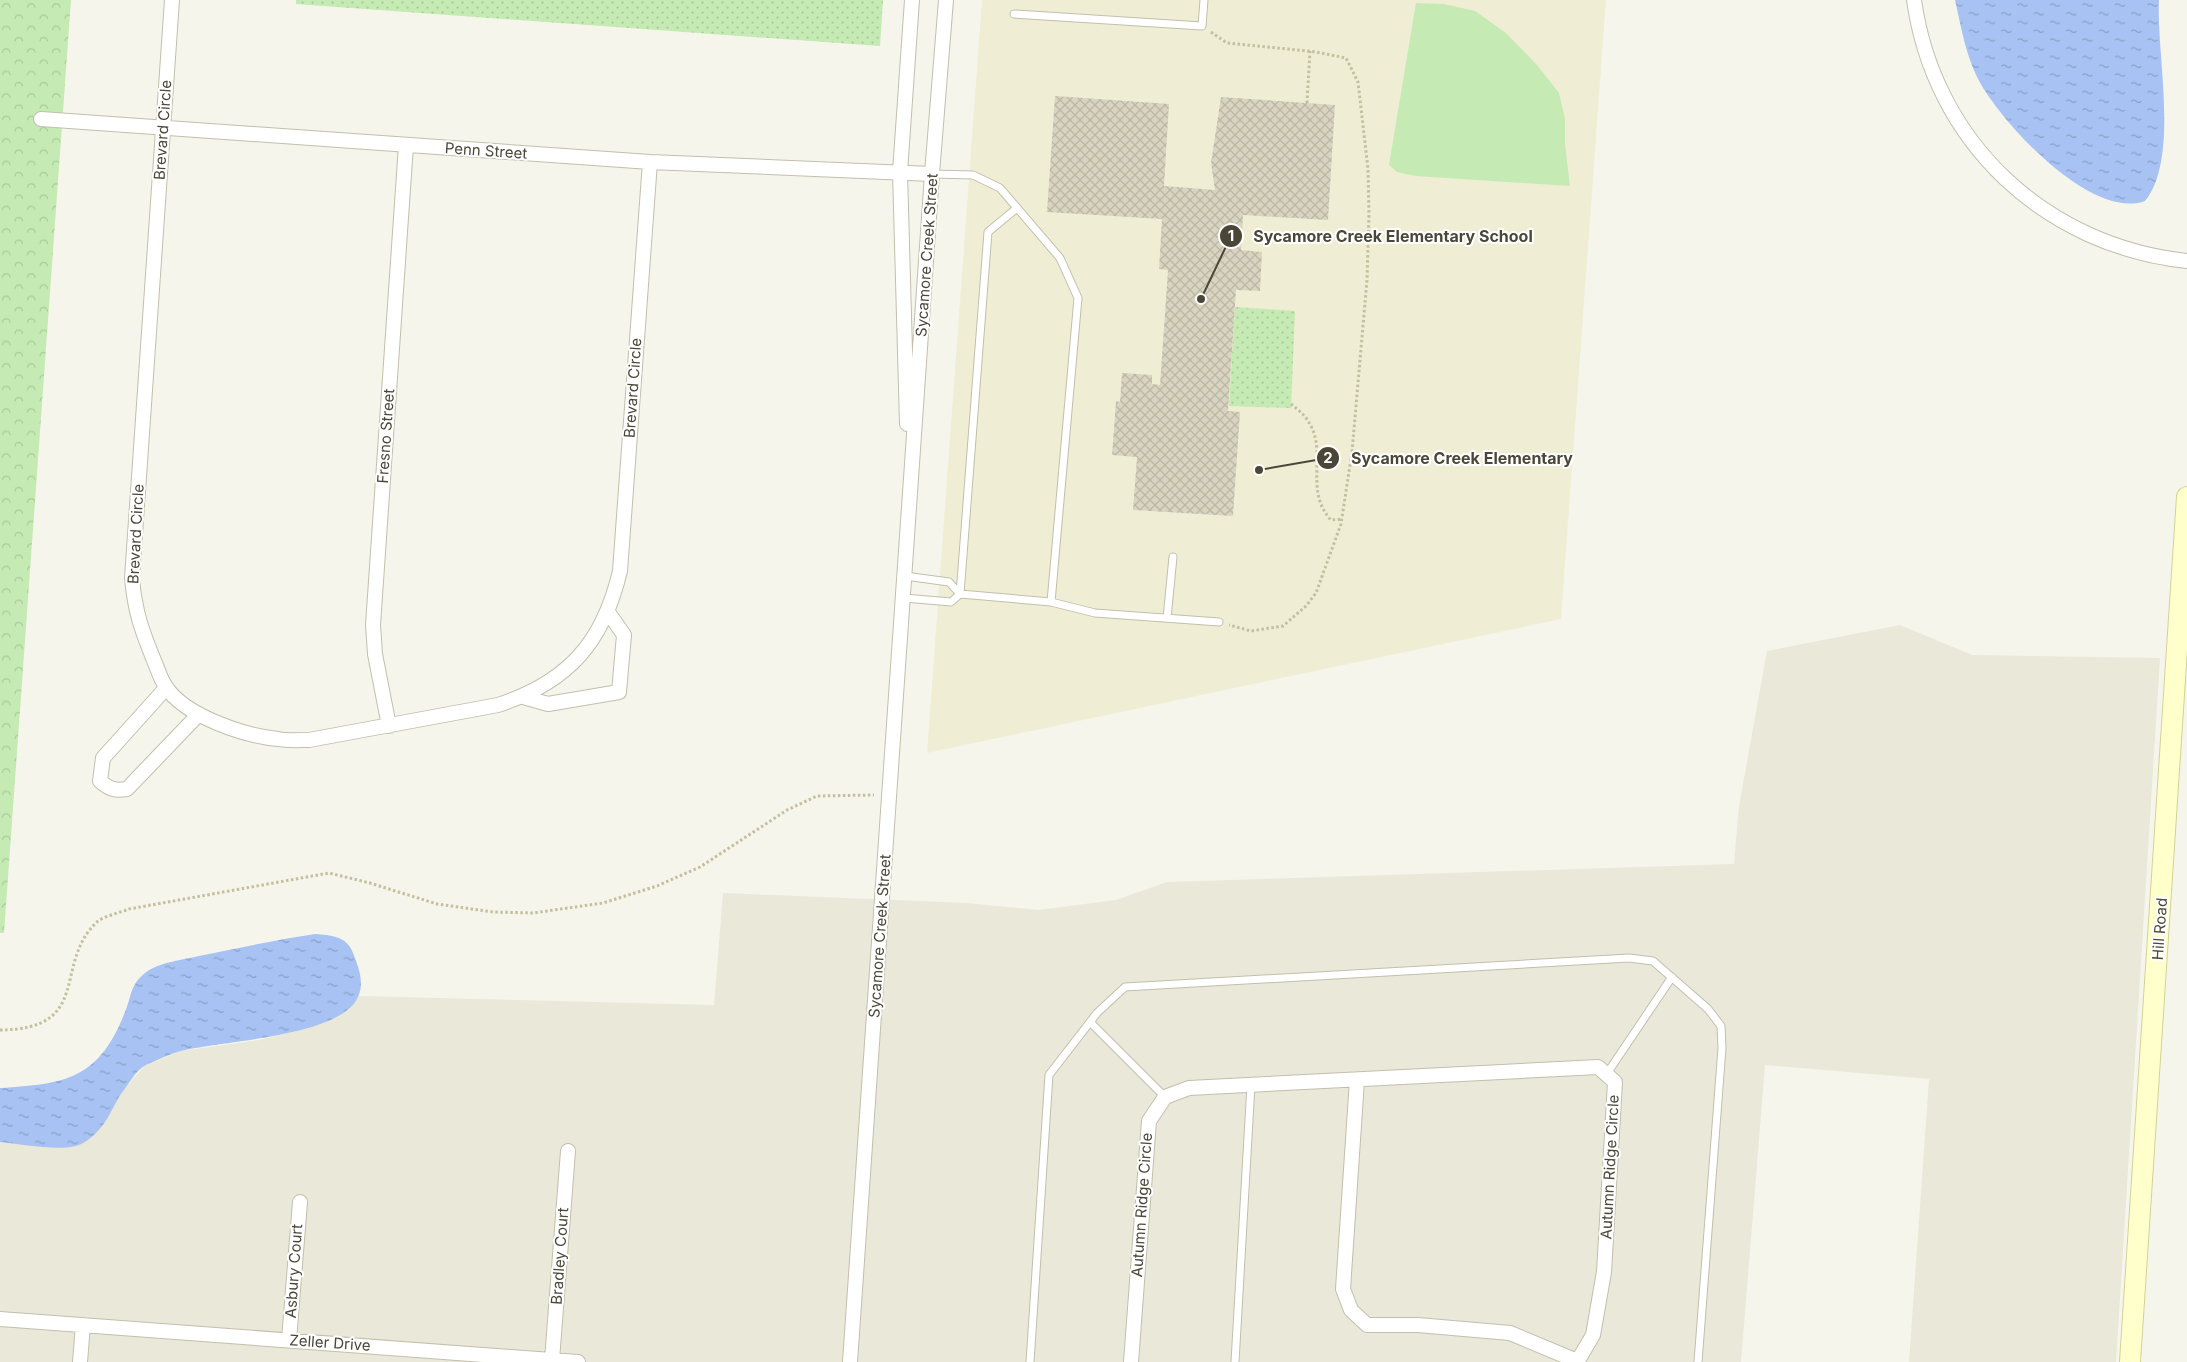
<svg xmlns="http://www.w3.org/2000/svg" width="2187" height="1362" viewBox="0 0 2187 1362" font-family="Inter,sans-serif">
<defs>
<pattern id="forest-crowns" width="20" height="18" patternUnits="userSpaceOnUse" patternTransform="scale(1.25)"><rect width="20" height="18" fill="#c5eab3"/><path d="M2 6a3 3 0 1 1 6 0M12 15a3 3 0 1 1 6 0" fill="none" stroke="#abca9b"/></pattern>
<pattern id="park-dots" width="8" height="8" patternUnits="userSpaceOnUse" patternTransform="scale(1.25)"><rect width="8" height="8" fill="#c5eab3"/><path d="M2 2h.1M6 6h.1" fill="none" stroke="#abca9b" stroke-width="1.8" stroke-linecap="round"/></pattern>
<pattern id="water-ripples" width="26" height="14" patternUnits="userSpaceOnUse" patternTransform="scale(1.25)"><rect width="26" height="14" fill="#a7c2f3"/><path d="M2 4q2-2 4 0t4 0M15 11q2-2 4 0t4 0" fill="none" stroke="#8a9fc6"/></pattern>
<pattern id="building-cross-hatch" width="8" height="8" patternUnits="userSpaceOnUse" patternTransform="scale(1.25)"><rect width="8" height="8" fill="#d8d4c0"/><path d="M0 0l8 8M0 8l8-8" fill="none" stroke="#bbb7a6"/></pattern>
</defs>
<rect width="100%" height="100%" fill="#f6f5eb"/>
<path fill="#eae8d9" d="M1900,625L1972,655L2160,658L2116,1362H1909L1929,1079L1765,1065L1741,1362H0V1142L27,1144L105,1122L121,1093L144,1066L181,1051L259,1040L305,1029L336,1016L352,1006L359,996L714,1005L723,893L967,903L1038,910L1116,900L1167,882L1734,864L1739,806L1767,651Z"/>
<path fill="#efeed5" d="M982,0H1606L1561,619L927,753Z"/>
<path fill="#c5eab3" d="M1416,3L1444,4L1475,11L1506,33L1537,65L1559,93L1565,119V144L1570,186L1416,176L1397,172L1389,165Z"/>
<path fill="url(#forest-crowns)" d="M0,0H71L4,933H0Z"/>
<path fill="url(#park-dots)" d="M296,0H883L880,46L296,4Z
M1235,307L1295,311L1291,408L1229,406Z"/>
<path fill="url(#water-ripples)" d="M1955,0H2159C2156,54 2180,158 2145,201C2091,221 1999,121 1977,77C1965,52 1961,26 1955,0Z
M315,934C330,935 347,936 353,953C358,966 365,982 358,997C341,1037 219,1041 181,1051C170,1054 157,1060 146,1065C137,1069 130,1082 124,1090C116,1100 112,1112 105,1122C99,1131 89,1141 79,1145C59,1152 22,1144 0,1142V1088C66,1084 99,1079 125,1012C132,995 130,985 145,973C159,962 183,960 199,956C238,948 276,940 315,934Z"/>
<path fill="url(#building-cross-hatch)" d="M1055,96L1169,104L1164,186L1215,190L1211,163L1221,97L1335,105L1328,220L1243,215L1241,250L1262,252L1260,291L1236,290L1228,411L1240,412L1233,516L1133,510L1137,457L1112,455L1116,401L1120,402L1122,373L1152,375V384L1160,385L1168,270L1159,269L1162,219L1047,212Z"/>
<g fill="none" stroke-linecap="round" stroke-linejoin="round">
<defs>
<path id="service" d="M1014,14L1202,26L1204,0
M905,576L949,582L960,594L1051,602L1078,298L1060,258L1000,188L973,175L932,174
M904,598L951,602L960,594L988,232L1017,208
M1051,602L1095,613L1219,622
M1167,618L1173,557
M1090,1022L1165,1097
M1606,1075L1672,977
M1030,1362L1049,1075L1097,1013L1125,987L1629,958L1653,961L1708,1009L1721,1026L1722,1048L1698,1362
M1235,1362L1251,1085"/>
<path id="minor" d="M172,0L132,578C135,613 142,631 155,663C158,670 161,680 166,687C185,716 245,736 278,739C288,741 299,740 309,740L498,705C568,682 603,643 620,571L650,162
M1914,0C1934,142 2045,246 2187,261
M41,119L650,162L932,174
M907,424L900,172L912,0
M166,688L103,758L100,781C109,789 115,791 127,789L199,714
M523,697L548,704L619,692L624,635L608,612
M389,726L375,654L373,625L406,145
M1357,1080L1343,1289L1351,1310L1367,1325H1418L1510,1333L1577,1361
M0,1319L578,1362
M289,1340L300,1202
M552,1360L568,1151
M80,1362L83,1325
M850,1362L932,174L946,0
M1131,1362L1149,1121L1165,1097L1189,1088L1598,1067L1615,1082L1604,1272L1593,1335L1577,1362"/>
<path id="secondary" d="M2130,1362L2187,497"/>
</defs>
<use href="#service" stroke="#c2bfad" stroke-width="9"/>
<use href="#minor" stroke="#c2bfad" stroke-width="16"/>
<use href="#secondary" stroke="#d3d297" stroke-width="22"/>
<path stroke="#c4bf9e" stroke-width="3" stroke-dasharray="2.5 2.5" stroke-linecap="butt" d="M1211,32L1227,43L1316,52L1346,58L1358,82L1368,169L1369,215L1367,280L1352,452L1341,524L1316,593L1306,606L1283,626L1251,631L1229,625
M1307,103L1310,51
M1291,404C1297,409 1304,414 1308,421C1329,452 1303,490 1331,520L1342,519
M0,1030C94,1029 52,964 97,922C104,916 119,913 129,909L329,873L370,883L437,904L493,912L533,913L603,903L657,886L700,867L787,810L817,796L874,795"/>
<use href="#service" stroke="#fff" stroke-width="7"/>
<use href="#minor" stroke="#fff" stroke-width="14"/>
<use href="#secondary" stroke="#ffffcb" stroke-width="20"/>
</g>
<g text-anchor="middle" stroke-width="4" stroke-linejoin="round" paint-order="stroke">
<g font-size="15" fill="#4a4738" stroke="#fff">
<text transform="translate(163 130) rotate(-86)" y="5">Brevard Circle</text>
<text transform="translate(486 151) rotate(4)" y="5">Penn Street</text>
<text transform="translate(927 255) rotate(-86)" y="5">Sycamore Creek Street</text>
<text transform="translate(633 388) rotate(-86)" y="5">Brevard Circle</text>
<text transform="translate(386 436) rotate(-86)" y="5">Fresno Street</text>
<text transform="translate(136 534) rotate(-87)" y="5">Brevard Circle</text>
<text transform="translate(2160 929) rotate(-86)" y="5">Hill Road</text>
<text transform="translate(880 936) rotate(-86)" y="5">Sycamore Creek Street</text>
<text transform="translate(1610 1167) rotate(-87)" y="5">Autumn Ridge Circle</text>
<text transform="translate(1142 1205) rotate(-86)" y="5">Autumn Ridge Circle</text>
<text transform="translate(560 1256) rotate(-86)" y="5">Bradley Court</text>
<text transform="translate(294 1271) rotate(-86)" y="5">Asbury Court</text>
<text transform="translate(330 1343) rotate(4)" y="5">Zeller Drive</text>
</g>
</g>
<path fill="none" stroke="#4a4738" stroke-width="2" d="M1201 299L1231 236M1259 470L1328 458"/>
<g fill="#4a4738" stroke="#fff" stroke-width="2">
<circle cx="1201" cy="299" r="5"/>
<circle cx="1259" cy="470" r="5"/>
<circle cx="1231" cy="236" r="12"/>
<circle cx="1328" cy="458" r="12"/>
</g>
<g font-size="15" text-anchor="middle" font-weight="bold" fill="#fff">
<text x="1231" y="241">1</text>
<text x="1328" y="463">2</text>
</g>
<g font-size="16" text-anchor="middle" font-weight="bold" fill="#4a4738" stroke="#fff" stroke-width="4" stroke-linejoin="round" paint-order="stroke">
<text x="1393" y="242">Sycamore Creek Elementary School</text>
<text x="1462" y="464">Sycamore Creek Elementary</text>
</g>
</svg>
